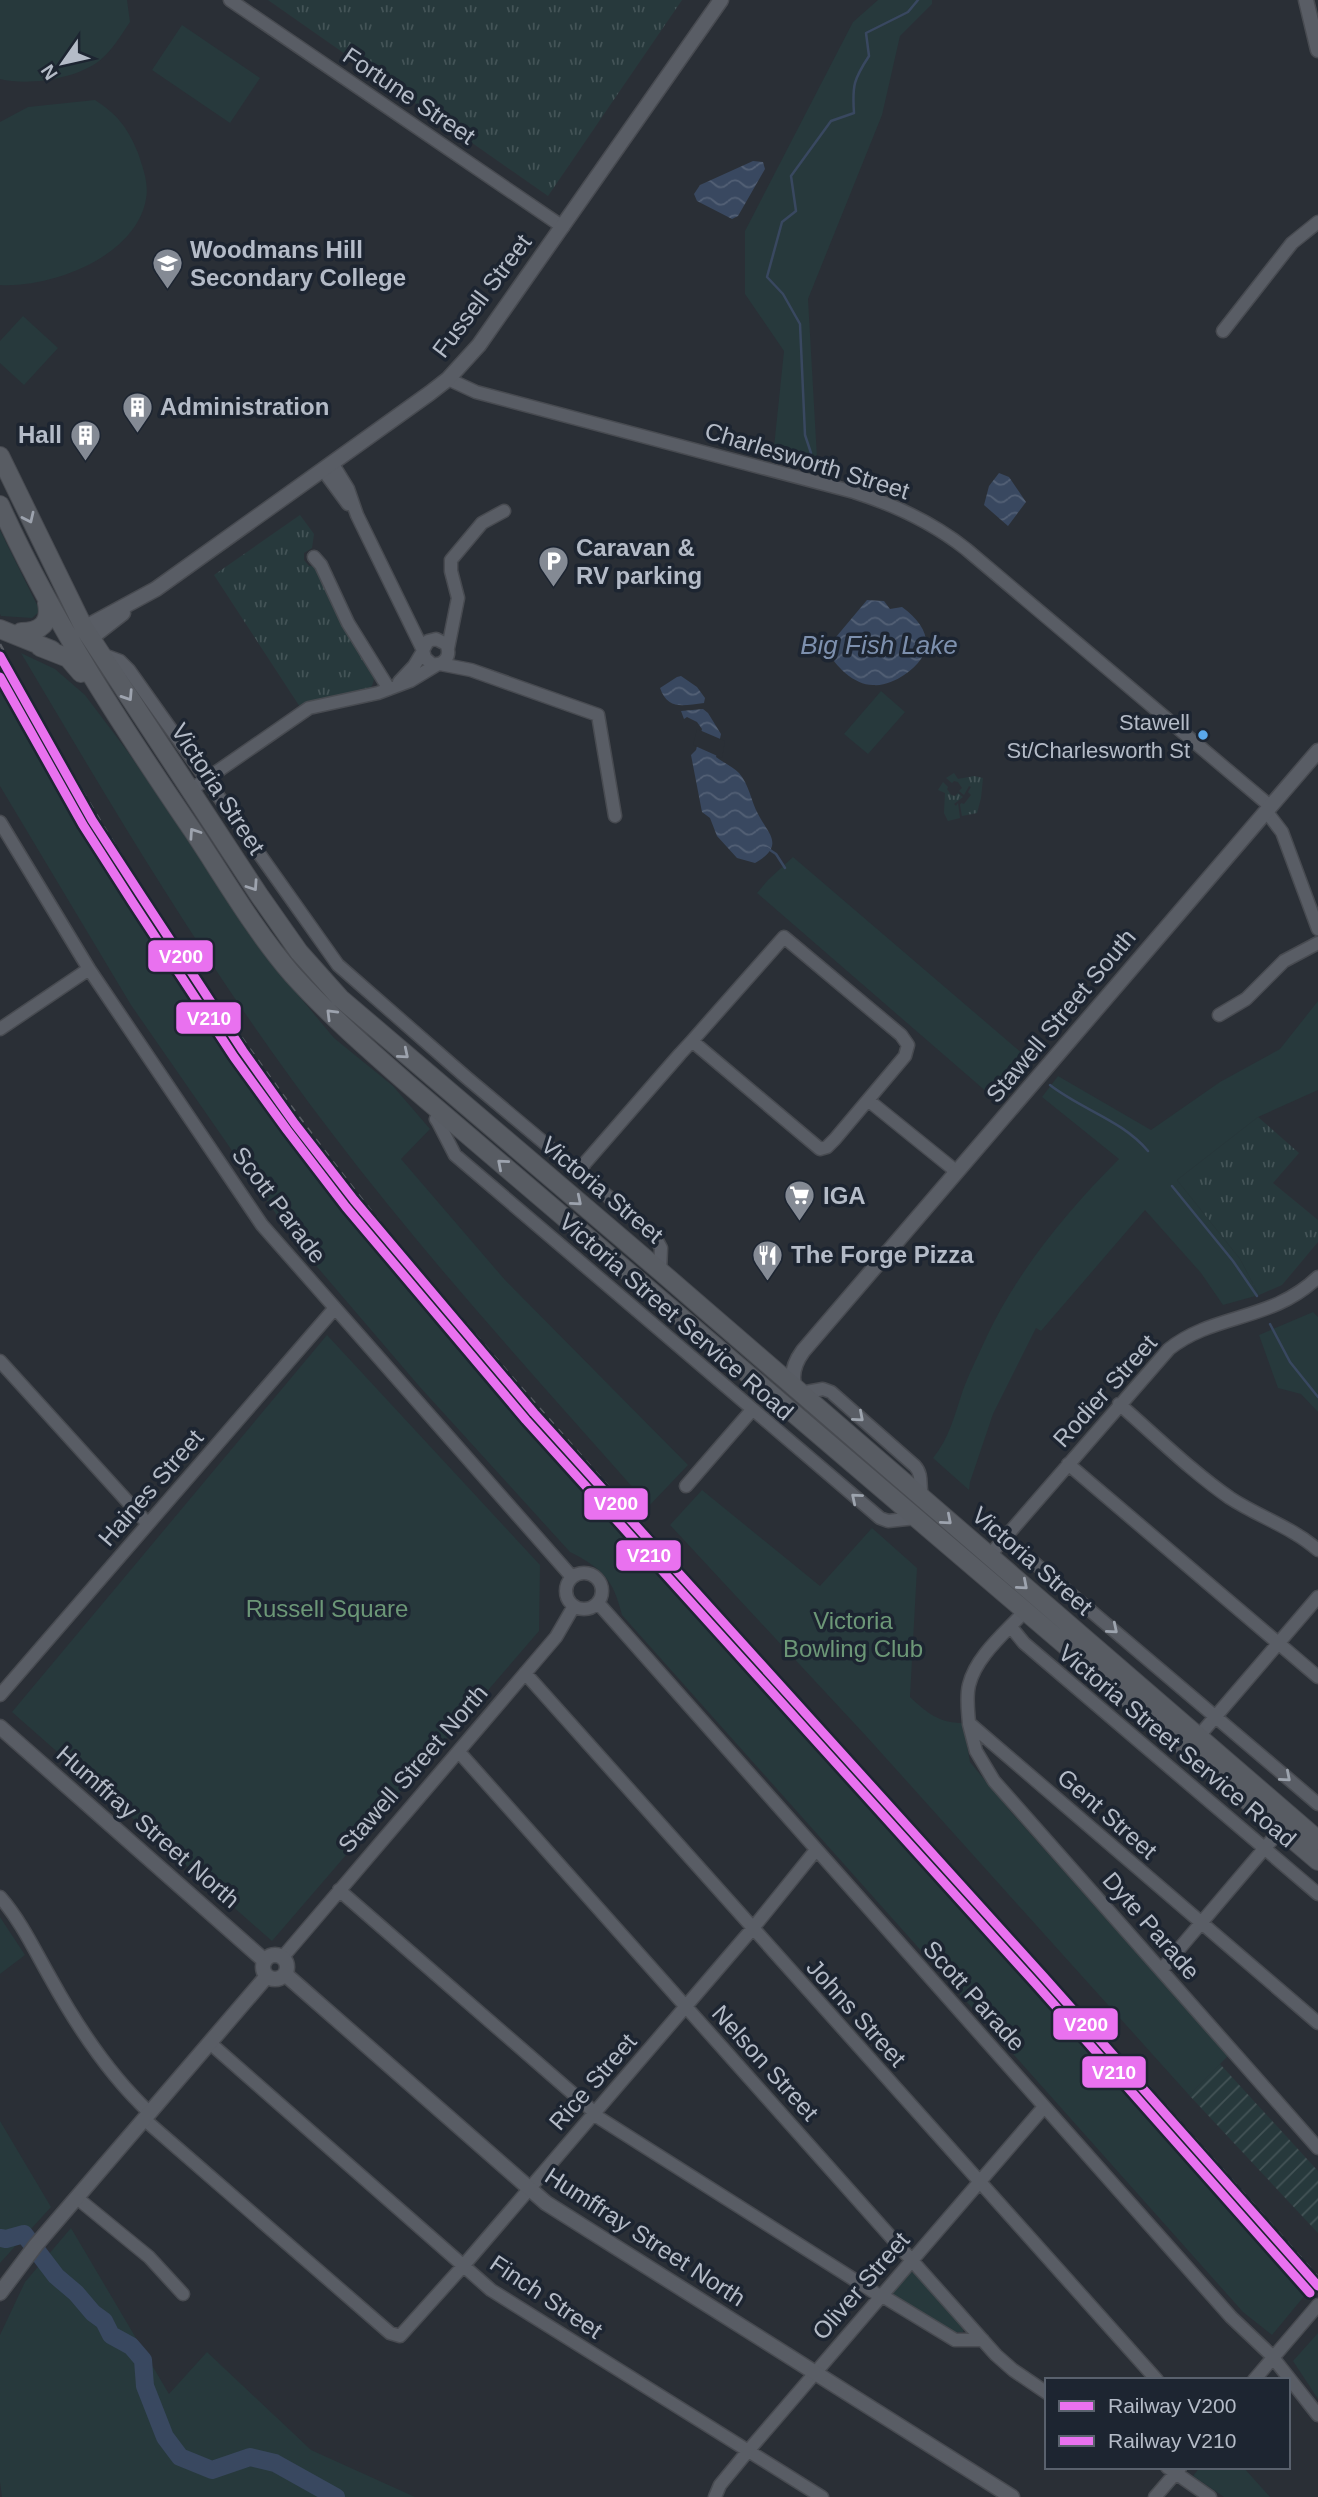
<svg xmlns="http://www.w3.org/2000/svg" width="1318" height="2497" viewBox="0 0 1318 2497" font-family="Arial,sans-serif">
<defs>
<pattern id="grass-tufts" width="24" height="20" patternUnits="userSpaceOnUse" patternTransform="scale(1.75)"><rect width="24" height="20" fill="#27393c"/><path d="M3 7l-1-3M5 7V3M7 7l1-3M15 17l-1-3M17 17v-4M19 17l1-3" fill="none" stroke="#445457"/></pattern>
<pattern id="garden-furrows" width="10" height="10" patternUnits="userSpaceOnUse" patternTransform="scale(1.75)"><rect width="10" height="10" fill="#27393c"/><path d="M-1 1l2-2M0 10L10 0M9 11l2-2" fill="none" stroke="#445457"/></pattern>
<pattern id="water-waves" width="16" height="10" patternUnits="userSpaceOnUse" patternTransform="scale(1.75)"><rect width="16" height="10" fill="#394860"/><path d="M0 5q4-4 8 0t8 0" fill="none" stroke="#536075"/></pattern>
</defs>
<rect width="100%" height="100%" fill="#2a2f36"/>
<path fill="url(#grass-tufts)" d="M268,0H682L548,196Z
M300,515L314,534L312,548L304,553V560L309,566H315L374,675C374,684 372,688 364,692L319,699L300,707L214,575Z
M954,773L958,779L974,776L983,778L981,798L977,813L962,816L960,805L961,803L964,804L971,795L968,792L971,787L969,786L964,795L959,791L962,788L958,782L954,781L952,783L946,778Z
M943,782L948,787L947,789L951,795L955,796L958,793L963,797L954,804L956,806L958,803L960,818L948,821L944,813L945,793L938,790Z
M1258,1117L1299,1153L1273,1183L1318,1220V1242L1282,1285L1259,1295L1240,1259L1177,1180Z"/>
<path fill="#27393c" d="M0,0H127L130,22C121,35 112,51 99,61C76,79 28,86 0,79Z
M878,0H932V4L900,36L882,115L808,299L817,458L774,447L784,351L745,294V231L853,22Z
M182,25L260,78L230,123L152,70Z
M95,100C117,114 128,128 138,153C143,168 149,183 146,199C136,257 51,288 0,285V122L28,107Z
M23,316L58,348L24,385L0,363V341Z
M0,530L40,611L32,618L1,616L0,614Z
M21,653L55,669L85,695L128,752L269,960L334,1038L393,1086L430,1129L401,1159L505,1280L688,1465L649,1506C541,1383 430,1263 331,1132C215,981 118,817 21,653Z
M0,668L77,810L271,1116L421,1301L1306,2294L1272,2335L1243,2312L622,1615C613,1579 603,1569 570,1552L419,1386L294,1240L131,1005L0,786Z
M881,691L905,712L868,754L844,734Z
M793,857L1030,1060L996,1100L757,893L768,880Z
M1318,1001V1090L1258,1117L1177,1180L1240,1259L1259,1295L1223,1305L1201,1273L1145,1210L1041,1331L1036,1328L993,1414L970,1482L969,1490L933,1458C949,1439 955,1414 963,1390C970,1371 979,1354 987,1336C1019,1269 1067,1211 1119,1159L1042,1097L1058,1076L1151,1130L1220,1082L1280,1049Z
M1313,1312L1318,1317V1412L1301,1394L1278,1388L1259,1335Z
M327,1335L540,1565L539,1631L272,1941L12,1712Z
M702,1490L820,1586L872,1528L917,1568L910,1697C927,1713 939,1723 963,1723L970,1762L1011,1812L1228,2056L1189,2095L867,1737L670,1525Z
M0,1917L25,1955L0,1974Z
M0,2121L51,2207L0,2263Z
M71,2228L169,2394L207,2352L311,2450L415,2497H2L0,2482V2335L25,2282Z
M916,2272L963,2326V2332H954L893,2296V2291L908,2273Z
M1318,2333V2399L1293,2361Z
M1200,2467H1243L1270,2497H1224L1193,2476Z"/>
<path fill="url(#garden-furrows)" d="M1220,2064L1318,2171V2233L1189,2095Z"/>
<path fill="url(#water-waves)" d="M753,161L763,162L765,169L738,216L732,219L697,201L694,194L700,185Z
M999,473L1009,477L1026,502L1008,526L984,505L989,486Z
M867,600L884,601L890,609L902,607C932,629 936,654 904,675C895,681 884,686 873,685C854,685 835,666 827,650L831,643Z
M681,676L697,687L705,698L704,703C684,705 668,711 660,688L677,677Z
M703,709L708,713L721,734L716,757C723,762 734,768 739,773C749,784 751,801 758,814C768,834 786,845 755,863L737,858L717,836L710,818L702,812L691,755L696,750L702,729L697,722L687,717L684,719L681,711Z"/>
<path fill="#2a2f36" d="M697,729L725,741L722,758L693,745Z"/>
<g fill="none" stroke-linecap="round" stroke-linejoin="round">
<path stroke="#394860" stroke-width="2.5" d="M809,468L807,463L811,453L805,435L800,324L783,294L767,277L782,222L796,211L791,176L831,121L854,113C852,85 854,79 869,56L866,33L908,12L918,0
M767,848L776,854L785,868
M1050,1085C1082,1110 1122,1120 1148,1151
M1172,1186L1233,1261L1257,1296
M1270,1324L1290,1362L1318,1397"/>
<path stroke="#394860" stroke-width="18" d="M0,2238L6,2239L24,2234L56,2276L76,2293L93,2313L104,2321L111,2335L131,2346L143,2360L145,2386L165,2437L180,2457L212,2470L250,2457L275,2463L336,2497"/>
<defs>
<path id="minor" d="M230,0L563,227
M1223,331L1292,243L1318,222
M448,379L476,392L854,492C895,505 932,522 966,549L1270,806
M332,463L348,489L357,515L423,650L425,658L432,664C444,666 452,656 446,644L436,639L428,641L423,650
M323,470L348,504
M314,557L321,565L348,623L389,689
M448,648L458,598L451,571V560L482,523L504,511
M101,654L120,661L129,670L338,965L467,1078L654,1235L661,1248L660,1271
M440,664L471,670L598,715L615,816
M399,682L414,666L423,651
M189,791L309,708L378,693L410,681L438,664
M1266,811L1282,832L1318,929
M0,822L89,969L262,1225L572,1577
M1219,1015L1246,999L1284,961L1318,943
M0,1029L89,969
M868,1100L957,1172
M442,1112L436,1119L438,1122L455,1155L880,1518L888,1521L916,1518
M580,1172L585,1163L680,1054L692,1041L784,937L901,1035L908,1045L905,1056L835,1139L827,1147L820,1149L692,1041
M0,1361L148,1524
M801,1393L823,1389L831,1392L915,1466C924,1476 918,1487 923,1498
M1119,1404C1156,1436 1191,1471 1230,1498C1259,1517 1292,1527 1318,1550
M1068,1464L1318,1677
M686,1486L752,1410
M1005,1538L1318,1804
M989,1556L1169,1349C1214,1313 1271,1322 1318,1277
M566 1591a18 18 0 1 1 36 0a18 18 0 1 1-36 0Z
M598,1603L1231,2317L1271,2355L1318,2415
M1025,1611C1006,1632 976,1656 969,1685C966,1697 968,1710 969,1723L1318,2023
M1011,1627L1024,1643L1318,1894
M525,1673L1157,2380
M0,1695L335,1308
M969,1724L976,1751L994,1781L1318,2148
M1198,1737L1318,1597
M459,1752L996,2355L1013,2370L1047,2393
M339,1890L594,2112
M0,1897C21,1921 35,1951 51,1979C78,2028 109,2075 150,2113
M282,1958L556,1637L574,1606
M1162,1969L1281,1829
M210,2043L491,2290L822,2497
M593,2114L880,2296
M144,2119L390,2333L400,2336L464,2265L753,1928L816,1850
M77,2198L149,2257L183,2294
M881,2295L955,2340H983
M1254,2380L1318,2305
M1167,2467L1210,2497
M715,2497L720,2485L748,2451L1044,2107
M1155,2497L1180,2468"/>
<path id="tertiary" d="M1306,0L1318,50
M84,628L156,589L430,393L448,379L479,345L721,0
M91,638L123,613
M795,1388C790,1375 795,1362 803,1351L1318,751
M0,1727L265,1961
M263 1967a12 12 0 1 1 24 0a12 12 0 1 1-24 0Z
M285,1974L546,2203L1012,2497
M0,2293L36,2245L267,1976"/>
<path id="secondary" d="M0,456L84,628L259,895L299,952L340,998L660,1271L1318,1840
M0,505C53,622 123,728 195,834C226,881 255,931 292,974C328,1014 368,1049 408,1084L1318,1861
M0,629L52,650
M21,632C41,632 51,623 47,603
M40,647L68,658L81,673"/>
</defs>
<use href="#minor" stroke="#484b51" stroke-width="15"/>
<use href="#tertiary" stroke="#484b51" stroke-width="17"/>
<use href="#secondary" stroke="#484b51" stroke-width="20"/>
<use href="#minor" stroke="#595d65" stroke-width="12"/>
<use href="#tertiary" stroke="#595d65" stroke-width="14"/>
<use href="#secondary" stroke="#585c63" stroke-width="18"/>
<path stroke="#585c62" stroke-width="2.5" stroke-dasharray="7 7" stroke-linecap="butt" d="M0,644C101,835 224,1023 357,1193C398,1246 442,1296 486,1347C583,1459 682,1569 781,1679C961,1877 1140,2076 1318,2277"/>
<defs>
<path id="rail-1" d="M0,656L92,820L142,897L243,1051L295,1124L354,1200L534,1413L1043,1976L1318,2286"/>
<path id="rail-2" d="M0,677L83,825L133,903L234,1057L287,1130L346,1207L526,1420L1035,1983L1310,2293"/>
</defs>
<use href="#rail-1" stroke="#1d2531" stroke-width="14"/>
<use href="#rail-2" stroke="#1d2531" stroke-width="14"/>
<use href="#rail-1" stroke="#e971ef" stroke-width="9"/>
<use href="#rail-2" stroke="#e971ef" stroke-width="9"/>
</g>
<defs><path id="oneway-chevron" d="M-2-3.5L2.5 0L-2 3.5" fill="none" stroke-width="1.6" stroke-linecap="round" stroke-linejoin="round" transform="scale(1.75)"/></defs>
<g stroke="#9da3ae">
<use href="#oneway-chevron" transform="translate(29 518) rotate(65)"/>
<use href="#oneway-chevron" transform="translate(128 696) rotate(57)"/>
<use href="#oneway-chevron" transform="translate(194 833) rotate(-124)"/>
<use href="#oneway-chevron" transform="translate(253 886) rotate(56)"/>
<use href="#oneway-chevron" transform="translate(331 1014) rotate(-135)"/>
<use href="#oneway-chevron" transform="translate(404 1054) rotate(40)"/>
<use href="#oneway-chevron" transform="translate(502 1164) rotate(-139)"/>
<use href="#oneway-chevron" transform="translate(577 1201) rotate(40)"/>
<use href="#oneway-chevron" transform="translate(947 1520) rotate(41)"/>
<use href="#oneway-chevron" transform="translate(1023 1585) rotate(41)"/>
</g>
<g stroke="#9da4ae">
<use href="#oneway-chevron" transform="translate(859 1417) rotate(41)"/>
<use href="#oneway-chevron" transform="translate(856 1498) rotate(-140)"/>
<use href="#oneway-chevron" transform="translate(1113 1629) rotate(40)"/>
<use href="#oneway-chevron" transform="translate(1286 1777) rotate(41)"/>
</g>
<defs>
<symbol id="school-pin" viewBox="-11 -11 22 30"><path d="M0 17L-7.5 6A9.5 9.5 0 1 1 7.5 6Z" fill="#848a94" stroke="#1d2531"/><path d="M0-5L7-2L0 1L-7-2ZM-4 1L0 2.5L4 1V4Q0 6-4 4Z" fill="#fff"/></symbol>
<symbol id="building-pin" viewBox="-11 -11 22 30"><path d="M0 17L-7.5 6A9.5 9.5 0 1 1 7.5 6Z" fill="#848a94" stroke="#1d2531"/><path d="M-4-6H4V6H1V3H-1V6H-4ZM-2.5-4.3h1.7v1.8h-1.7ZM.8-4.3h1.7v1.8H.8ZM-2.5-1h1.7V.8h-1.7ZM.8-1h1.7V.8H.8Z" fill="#fff"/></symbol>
<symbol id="parking-pin" viewBox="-11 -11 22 30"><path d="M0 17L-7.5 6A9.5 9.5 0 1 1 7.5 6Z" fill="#848a94" stroke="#1d2531"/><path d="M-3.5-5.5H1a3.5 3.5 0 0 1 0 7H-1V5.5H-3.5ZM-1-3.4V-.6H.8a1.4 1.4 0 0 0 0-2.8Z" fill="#fff"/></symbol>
<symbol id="supermarket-pin" viewBox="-11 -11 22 30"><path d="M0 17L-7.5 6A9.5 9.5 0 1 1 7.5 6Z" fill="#848a94" stroke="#1d2531"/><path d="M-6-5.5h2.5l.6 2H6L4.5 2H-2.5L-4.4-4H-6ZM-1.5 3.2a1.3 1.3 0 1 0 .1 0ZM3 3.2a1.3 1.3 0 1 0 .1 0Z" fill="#fff"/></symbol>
<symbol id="restaurant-pin" viewBox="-11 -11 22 30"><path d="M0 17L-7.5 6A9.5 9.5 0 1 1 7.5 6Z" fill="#848a94" stroke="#1d2531"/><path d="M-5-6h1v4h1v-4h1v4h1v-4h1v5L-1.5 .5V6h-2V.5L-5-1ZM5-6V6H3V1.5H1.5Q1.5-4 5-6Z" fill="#fff"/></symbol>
</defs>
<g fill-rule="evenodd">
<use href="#school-pin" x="150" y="246" width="35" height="47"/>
<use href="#building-pin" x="120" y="390" width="35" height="47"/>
<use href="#building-pin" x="68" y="418" width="35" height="47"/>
<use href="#parking-pin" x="536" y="544" width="35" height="47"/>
<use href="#supermarket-pin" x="782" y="1178" width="35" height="47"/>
<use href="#restaurant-pin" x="750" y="1238" width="35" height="47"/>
</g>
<circle fill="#5aa8eb" stroke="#1d2531" stroke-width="2.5" cx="1203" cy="735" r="6"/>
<g text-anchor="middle" stroke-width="7" stroke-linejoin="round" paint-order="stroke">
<g font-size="22" fill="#b4bbc7" stroke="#1d2531" text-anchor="end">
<text x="1190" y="730">Stawell<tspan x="1190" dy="28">St/Charlesworth St</tspan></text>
</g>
<g font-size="24" fill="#b4bbc7" stroke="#1d2531">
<text transform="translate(409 96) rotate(34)" y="8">Fortune Street</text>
<text transform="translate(482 296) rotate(-53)" y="8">Fussell Street</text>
<text transform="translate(807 461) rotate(17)" y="8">Charlesworth Street</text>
<text transform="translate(218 789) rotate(57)" y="8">Victoria Street</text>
<text transform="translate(1061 1016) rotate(-50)" y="8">Stawell Street South</text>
<text transform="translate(602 1190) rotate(40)" y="8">Victoria Street</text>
<text transform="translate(279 1205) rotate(53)" y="8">Scott Parade</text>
<text transform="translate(676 1317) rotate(41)" y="8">Victoria Street Service Road</text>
<text transform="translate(1105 1391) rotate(-48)" y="8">Rodier Street</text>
<text transform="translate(151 1488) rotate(-49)" y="8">Haines Street</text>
<text transform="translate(1032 1561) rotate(41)" y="8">Victoria Street</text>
<text transform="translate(1177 1746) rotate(40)" y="8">Victoria Street Service Road</text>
<text transform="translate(413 1769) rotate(-49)" y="8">Stawell Street North</text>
<text transform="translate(1107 1814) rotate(41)" y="8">Gent Street</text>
<text transform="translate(148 1827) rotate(41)" y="8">Humffray Street North</text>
<text transform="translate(1151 1926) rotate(49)" y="8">Dyte Parade</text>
<text transform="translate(974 1996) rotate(48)" y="8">Scott Parade</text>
<text transform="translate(856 2013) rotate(48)" y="8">Johns Street</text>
<text transform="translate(765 2063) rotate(48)" y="8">Nelson Street</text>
<text transform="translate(593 2082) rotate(-49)" y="8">Rice Street</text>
<text transform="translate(645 2237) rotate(33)" y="8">Humffray Street North</text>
<text transform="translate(861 2286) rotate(-49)" y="8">Oliver Street</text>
<text transform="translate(546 2297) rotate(34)" y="8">Finch Street</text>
</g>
<g font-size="24" font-weight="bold" fill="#b4bbc7" stroke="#1d2531" text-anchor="start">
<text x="190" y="258">Woodmans Hill<tspan x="190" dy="28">Secondary College</tspan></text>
<text x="160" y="415">Administration</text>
<text x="62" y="443" text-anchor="end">Hall</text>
<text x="576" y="556">Caravan &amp;<tspan x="576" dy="28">RV parking</tspan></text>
<text x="823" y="1204">IGA</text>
<text x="791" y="1263">The Forge Pizza</text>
</g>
<g font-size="24" fill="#6c9777" stroke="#1d2531">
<text x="327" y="1617">Russell Square</text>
<text x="853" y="1629">Victoria<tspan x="853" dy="28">Bowling Club</tspan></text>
</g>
<g font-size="26" font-style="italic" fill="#7d90ae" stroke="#1d2531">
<text x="879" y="654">Big Fish Lake</text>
</g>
</g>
<g stroke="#1d2531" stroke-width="2.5">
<rect x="147" y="939" width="67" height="34" rx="7" fill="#e971ef"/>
<rect x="175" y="1001" width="67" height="34" rx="7" fill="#e971ef"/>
<rect x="583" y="1487" width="66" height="34" rx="7" fill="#e971ef"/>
<rect x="615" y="1539" width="67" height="33" rx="7" fill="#e971ef"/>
<rect x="1052" y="2007" width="67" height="34" rx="7" fill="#e971ef"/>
<rect x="1081" y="2055" width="66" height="34" rx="7" fill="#e971ef"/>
</g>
<g font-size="19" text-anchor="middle" font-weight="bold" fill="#fff">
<text x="181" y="963">V200</text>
<text x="209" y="1025">V210</text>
<text x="616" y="1510">V200</text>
<text x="649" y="1562">V210</text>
<text x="1086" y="2031">V200</text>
<text x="1114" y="2079">V210</text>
</g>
<rect x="1045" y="2378" width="245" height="91" fill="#1d2531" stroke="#59616d" stroke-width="2"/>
<rect x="1059" y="2401" width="35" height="10" fill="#e971ef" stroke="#59616d" stroke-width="2"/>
<text x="1108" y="2413" font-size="21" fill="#b4bbc7">Railway V200</text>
<rect x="1059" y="2436" width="35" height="10" fill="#e971ef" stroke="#59616d" stroke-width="2"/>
<text x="1108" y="2448" font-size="21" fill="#b4bbc7">Railway V210</text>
<g transform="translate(63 63) rotate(236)" stroke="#1d2531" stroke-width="5" paint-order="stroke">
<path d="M0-5L12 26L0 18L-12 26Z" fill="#b4bbc7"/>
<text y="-10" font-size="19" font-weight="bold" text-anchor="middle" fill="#b4bbc7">N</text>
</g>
</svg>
